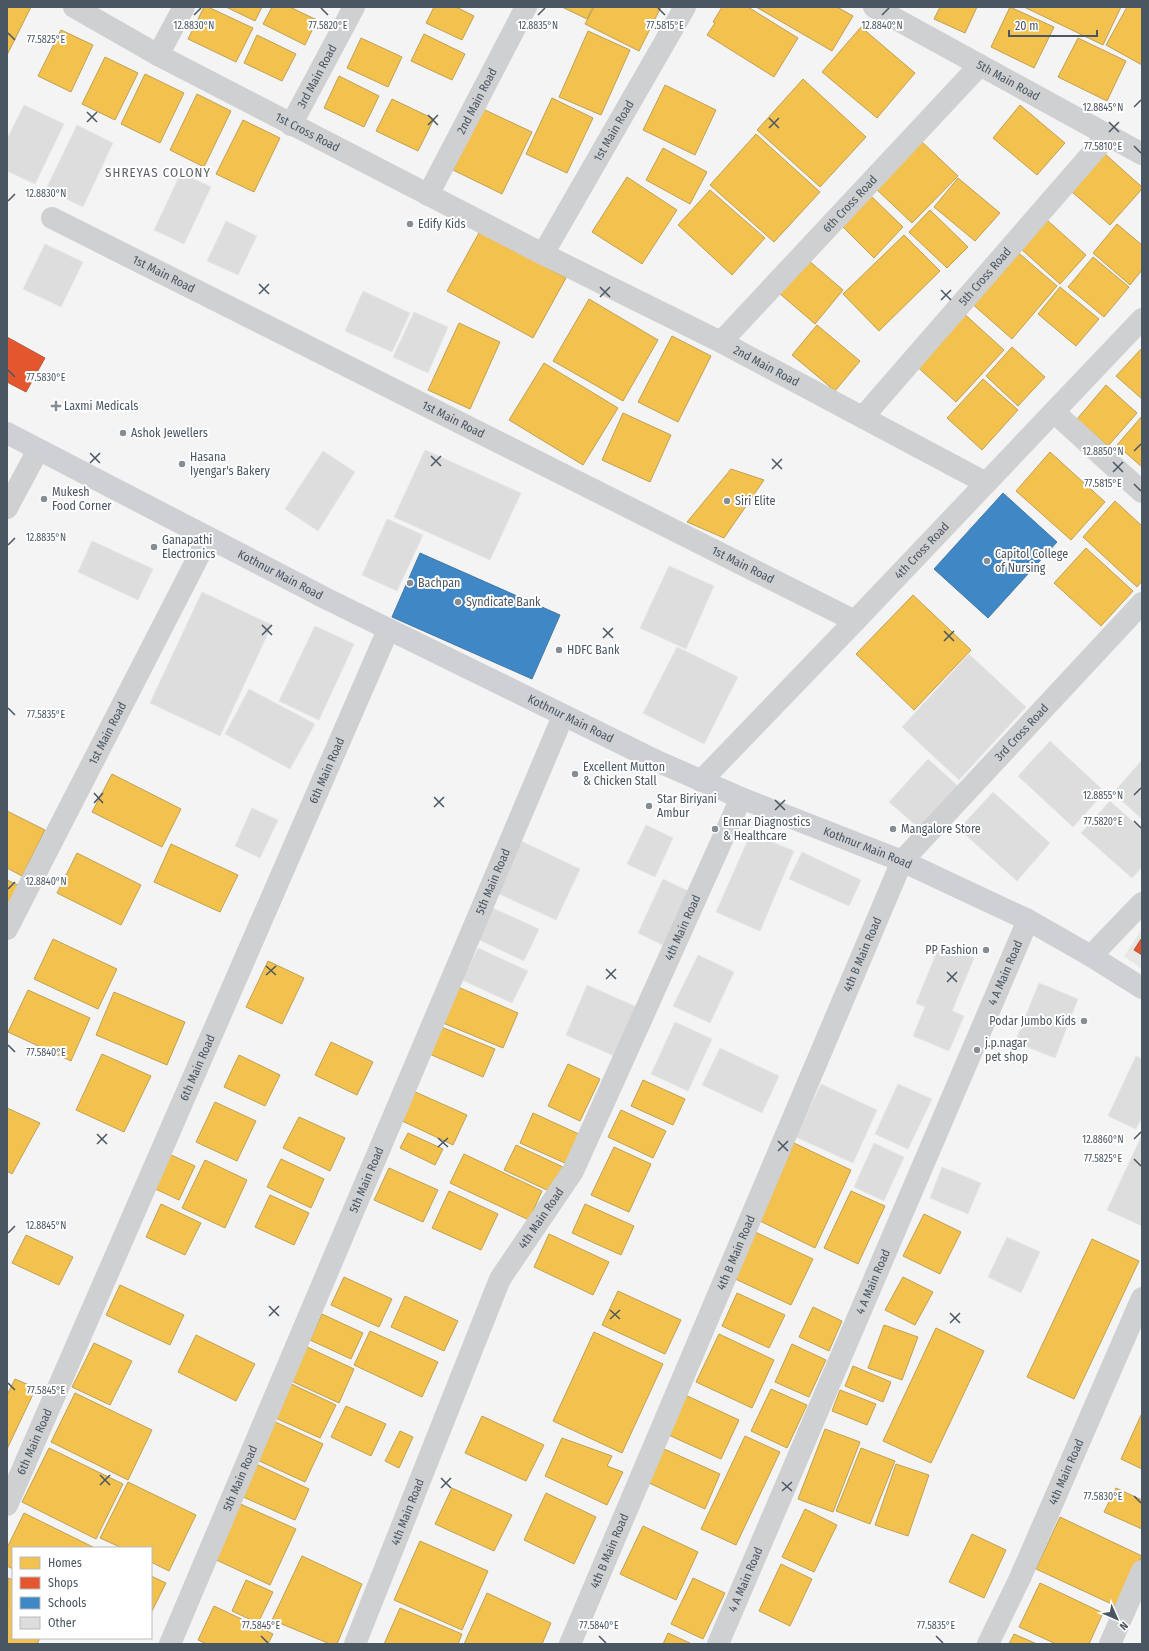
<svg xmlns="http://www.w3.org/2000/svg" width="1149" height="1651" viewBox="0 0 1149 1651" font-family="'Fira Sans Condensed',sans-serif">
<rect width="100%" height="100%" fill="#f4f4f4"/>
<path fill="#e8e7e3" d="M1142,929V969L1124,956Z"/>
<path fill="#f2c14e" stroke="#c0a154" d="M7,7H31L7,55Z
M204,7H208L253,28L236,62L188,39Z
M226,7H262L255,21Z
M272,7H290L317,20L305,45L263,24Z
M434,7H456L474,16L462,40L426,23Z
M562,7H593L587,19Z
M594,7H661L639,51L585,24Z
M722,7H748L798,38L774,77L707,35L715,23L713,22Z
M756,7H837L853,16L832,51Z
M940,7H977L965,33L934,19Z
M1010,7L1054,27L1034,68L991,47Z
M1024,7H1121L1103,45Z
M1127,7H1142V65L1106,45Z
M861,27L915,73L877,118L822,72Z
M61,30L93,45L71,92L38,76Z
M588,31L630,50L601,115L559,97Z
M424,34L465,54L452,80L411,61Z
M257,35L296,54L282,81L244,63Z
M361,38L402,57L388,87L347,68Z
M1078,38L1126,61L1107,101L1058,77Z
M105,57L138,73L115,120L82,104Z
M145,74L184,93L160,143L121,124Z
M339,76L379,96L364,127L324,108Z
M803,79L866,137L820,187L757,130Z
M665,85L716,110L695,155L643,130Z
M197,94L231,111L204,167L170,150Z
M552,98L593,118L567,173L526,154Z
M392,99L434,119L418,151L376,131Z
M1020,105L1065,143L1037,175L993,138Z
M483,109L532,132L502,194L453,170Z
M243,120L280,138L254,192L216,174Z
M756,134L820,192L774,242L710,185Z
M921,141L958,176L912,223L875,188Z
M663,148L707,172L690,204L646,180Z
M1104,153L1142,187V189L1110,225L1071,191Z
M627,177L677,210L642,264L592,232Z
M958,178L1000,213L975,241L934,207Z
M710,190L765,238L732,275L678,225Z
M868,193L903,227L874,258L839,223Z
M930,210L968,247L947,268L909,232Z
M1047,220L1086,255L1060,284L1020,248Z
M1117,224L1142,245V270L1130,285L1093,253Z
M480,231L566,278L533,338L447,291Z
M904,235L940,271L879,331L843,294Z
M1014,249L1057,286L1012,339L970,302Z
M1093,257L1129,287L1104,317L1068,287Z
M808,260L843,290L815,324L779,293Z
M1060,287L1099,319L1076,346L1038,314Z
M589,299L658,340L623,401L553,361Z
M960,310L1004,350L956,402L912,362Z
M459,323L500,342L470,409L428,390Z
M817,325L860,361L835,391L792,355Z
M672,336L711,356L678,422L638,402Z
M1012,347L1045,377L1018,406L986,376Z
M1142,348V399L1116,376Z
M544,363L618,408L583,465L509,420Z
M983,379L1018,410L982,450L947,418Z
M1106,385L1137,413L1108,446L1077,419Z
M623,413L671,435L650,482L602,460Z
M1142,416V467L1117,445Z
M1050,452L1105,502L1071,540L1016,491Z
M731,469L764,480L724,538L687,522Z
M1115,501L1142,526V581L1137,587L1083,537Z
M1086,548L1133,591L1101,626L1054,583Z
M913,595L971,650L914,710L856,654Z
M112,774L181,809L162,847L92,812Z
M7,811L45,830L22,876L7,868Z
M171,844L238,875L220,912L154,882Z
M77,853L141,885L121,925L57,893Z
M7,880L20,886L7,911Z
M53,939L117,969L98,1009L34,979Z
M268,961L304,978L282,1024L246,1007Z
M458,987L518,1013L503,1048L443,1023Z
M28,990L90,1018L71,1061L8,1032Z
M114,992L185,1022L167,1065L96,1035Z
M439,1026L495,1049L483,1077L427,1053Z
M331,1042L373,1062L357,1095L315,1075Z
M102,1054L151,1076L124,1132L76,1110Z
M239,1055L280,1075L265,1106L224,1087Z
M568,1064L600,1079L580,1121L548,1106Z
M643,1080L685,1099L673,1125L631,1106Z
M411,1090L467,1115L453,1145L398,1119Z
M215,1102L256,1121L237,1161L196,1142Z
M7,1108L40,1123L12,1174L7,1171Z
M621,1110L666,1131L653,1158L608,1137Z
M533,1113L581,1135L567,1164L520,1143Z
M299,1117L345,1138L330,1171L283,1148Z
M408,1133L443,1149L435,1165L400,1148Z
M794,1143L851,1170L815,1248L758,1220Z
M516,1145L563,1167L551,1192L504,1170Z
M614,1147L651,1164L629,1212L591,1195Z
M167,1153L195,1166L179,1200L151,1187Z
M464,1154L542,1191L529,1220L450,1183Z
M281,1159L324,1179L311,1208L267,1187Z
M205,1160L247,1180L225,1228L182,1208Z
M389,1168L438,1190L423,1222L374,1200Z
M449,1191L498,1214L481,1250L432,1228Z
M851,1191L885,1206L858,1264L824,1248Z
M270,1195L309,1213L294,1245L255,1227Z
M161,1204L201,1223L185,1255L146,1237Z
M585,1204L634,1226L621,1255L572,1233Z
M924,1214L961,1232L940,1274L903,1256Z
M753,1231L813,1259L791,1305L731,1277Z
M549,1234L609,1262L593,1295L534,1267Z
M26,1235L73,1257L59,1285L12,1263Z
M1092,1239L1139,1261L1074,1399L1027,1377Z
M344,1277L392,1299L379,1327L331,1305Z
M903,1277L933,1292L915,1325L885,1310Z
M120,1285L184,1315L170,1345L106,1315Z
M618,1291L681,1320L665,1354L602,1325Z
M737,1293L785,1315L769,1348L722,1326Z
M405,1296L458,1321L444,1351L391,1327Z
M813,1307L842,1321L829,1351L799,1337Z
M322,1314L363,1333L351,1359L310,1340Z
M884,1325L918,1337L902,1380L868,1368Z
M936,1328L984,1351L931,1463L883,1441Z
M370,1331L438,1362L422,1397L354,1365Z
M594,1332L663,1364L622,1453L553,1421Z
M719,1334L774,1360L752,1408L696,1382Z
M196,1335L255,1364L236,1401L178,1372Z
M94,1343L132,1361L110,1405L72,1387Z
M792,1344L826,1360L809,1397L775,1382Z
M305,1346L354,1369L339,1403L289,1380Z
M853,1366L891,1382L883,1402L845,1386Z
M15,1379L36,1388L7,1449V1395Z
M285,1381L336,1405L320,1438L269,1415Z
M771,1389L807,1405L787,1448L751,1431Z
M840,1390L876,1404L867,1425L832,1411Z
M75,1393L152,1430L128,1480L51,1442Z
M681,1393L739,1420L721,1459L662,1432Z
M346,1406L386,1424L371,1456L331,1437Z
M1142,1413V1469L1121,1459Z
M482,1416L544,1445L526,1481L465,1453Z
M271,1420L323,1444L305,1482L253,1458Z
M825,1429L860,1442L833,1512L798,1499Z
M400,1431L413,1437L399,1468L385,1461Z
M745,1436L780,1452L736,1545L701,1529Z
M562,1438L612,1456L607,1466L623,1472L607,1505L545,1476Z
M49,1448L123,1484L96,1539L22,1502Z
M662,1448L720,1474L705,1509L647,1482Z
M861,1448L895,1461L870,1524L836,1511Z
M256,1464L309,1489L295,1520L241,1496Z
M896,1464L929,1475L908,1536L875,1525Z
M128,1482L196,1515L169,1571L151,1562V1548H122L100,1538Z
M452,1488L512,1515L494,1551L435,1524Z
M1116,1488L1142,1500V1529L1104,1512Z
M546,1493L596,1517L574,1564L524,1540Z
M236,1502L296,1529L270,1585L210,1557Z
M805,1509L837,1525L814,1572L782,1557Z
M24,1513L95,1548H13V1569L7,1566V1548Z
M1060,1517L1142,1556L1118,1607L1036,1569Z
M643,1526L698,1552L676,1600L620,1574Z
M972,1534L1006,1550L984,1598L949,1582Z
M420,1541L488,1571L462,1630L394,1600Z
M302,1556L362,1584L337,1644H330L272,1620Z
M781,1564L812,1579L790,1626L759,1611Z
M151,1576L166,1583L151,1613Z
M8,1578L13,1580V1638H40L37,1644H7Z
M693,1578L725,1593L703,1639L671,1624Z
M246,1580L273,1592L258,1623L232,1611Z
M1040,1583L1103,1613L1089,1644H1056L1019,1627Z
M487,1593L551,1623L542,1644H464Z
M214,1606L273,1634L268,1644H207L198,1640Z
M400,1608L462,1634L458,1644H384Z
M668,1633L692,1644H663Z
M1014,1634L1037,1644H1009Z"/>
<path fill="#e4572e" stroke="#b6573d" d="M7,337L45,358L26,392L7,382Z
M1141,939L1142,940V955L1134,950Z"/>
<path fill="#3f88c5" stroke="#4279a7" d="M1003,493L1057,542L988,618L934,569Z
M420,553L560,615L532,679L392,617Z"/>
<path fill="#ddddde" stroke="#e5e6e7" d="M24,105L64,124L35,184L7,171V139Z
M77,125L113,143L83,207L46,189Z
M181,173L211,187L184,244L154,230Z
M226,221L257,236L238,275L207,261Z
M45,244L83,262L61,307L23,289Z
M363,291L410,313L392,352L345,331Z
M414,312L448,327L428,373L393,357Z
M425,450L521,493L490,560L394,517Z
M323,451L355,472L318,531L285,509Z
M387,519L423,535L397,591L362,575Z
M92,541L153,569L138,600L78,572Z
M669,566L714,586L686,649L640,628Z
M202,592L272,625L220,736L150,703Z
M315,626L354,644L319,720L279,701Z
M677,647L738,677L704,744L643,713Z
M969,654L1026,707L959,780L902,727Z
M249,689L315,724L290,769L225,734Z
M1050,741L1105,792L1073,827L1018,776Z
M928,759L958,786L920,829L889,802Z
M1142,760V819L1113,793Z
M993,792L1050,843L1017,881L959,829Z
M1110,801L1142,830V867L1132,878L1081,833Z
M252,808L278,820L260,858L235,846Z
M646,825L673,838L655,877L627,864Z
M751,833L794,851L760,931L716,912Z
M521,841L580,869L556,920L497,893Z
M802,852L861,880L849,906L789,879Z
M663,879L688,891L663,945L638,933Z
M486,905L539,929L524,961L471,936Z
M940,944L974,958L952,1011L964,1016L949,1051L913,1036L925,1007L916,1003Z
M478,948L528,971L512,1003L462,980Z
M698,955L734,972L710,1023L673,1006Z
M1039,983L1078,999L1055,1058L1015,1042Z
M587,985L639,1008L617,1057L566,1035Z
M675,1022L712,1039L688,1091L651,1074Z
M720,1048L779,1076L762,1113L702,1085Z
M1136,1056L1142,1059V1117L1136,1129L1108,1116Z
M821,1084L877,1110L853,1163L796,1137Z
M898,1084L932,1099L908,1149L875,1134Z
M1142,1135V1226L1107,1210Z
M874,1143L904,1157L884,1201L854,1187Z
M942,1167L981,1183L968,1214L930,1198Z
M1007,1237L1040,1252L1021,1293L988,1277Z"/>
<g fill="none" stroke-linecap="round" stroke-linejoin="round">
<g stroke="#ced0d2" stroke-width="22">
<path id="s1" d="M74,7L158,55L543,254L721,342L986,483"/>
<path id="s2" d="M874,7L1142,154"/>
<path d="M158,55L184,7"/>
<path id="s3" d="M291,125L354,7"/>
<path id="s4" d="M428,195L526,7"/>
<path id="s5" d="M52,218L855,621"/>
<path id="s6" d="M543,254L685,7"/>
<path id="s7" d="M721,342L980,65"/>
<path d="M1054,412L1142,492"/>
<path id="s8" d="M863,417L1108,135"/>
<path d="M7,508L38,450"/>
<path id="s9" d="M7,929L208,538"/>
<path d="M1091,956L1142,903"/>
<path id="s10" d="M7,1505L388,630"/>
<path id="s11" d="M170,1644L563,716"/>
<path id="s12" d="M355,1644L500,1279L573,1171L741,798"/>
<path id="s13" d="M570,1644L902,861L1142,603"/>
<path id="s14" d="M718,1644L1028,920"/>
<path id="s15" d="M988,1644L1020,1578L1142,1298"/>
<path d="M1110,1644L1142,1571"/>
</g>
<path stroke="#ced0d2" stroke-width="22" id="s16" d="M701,781L855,621L1142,319"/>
<path stroke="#ced0d4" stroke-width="22" id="s17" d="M7,433L327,599L659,762L741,798L902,861L1028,920L1091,956L1142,988"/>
</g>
<path fill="none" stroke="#4a5661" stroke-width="1.5" d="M321,8L328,15M658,8L665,15M194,15L201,8M538,15L545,8M882,15L889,8M8,33L15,40M1134,107L1141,100M87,112L97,122M428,115L438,125M769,118L779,128M87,122L97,112M1109,122L1119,132M428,125L438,115M769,128L779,118M1109,132L1119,122M1134,146L1141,153M8,201L15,194M259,284L269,294M600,287L610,297M941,290L951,300M259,294L269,284M600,297L610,287M941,300L951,290M8,370L15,377M1134,451L1141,444M90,453L100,463M431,456L441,466M772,459L782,469M1113,462L1123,472M90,463L100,453M431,466L441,456M772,469L782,459M1113,472L1123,462M1134,484L1141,491M8,545L15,538M262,625L272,635M603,628L613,638M944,631L954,641M262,635L272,625M603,638L613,628M944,641L954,631M8,708L15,715M94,793L103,803M1134,795L1141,788M434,797L444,807M775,800L785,810M94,803L103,793M434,807L444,797M775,810L785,800M1134,821L1141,828M8,889L15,882M266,966L276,975M606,969L616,979M947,972L957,982M266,975L276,966M606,979L616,969M947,982L957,972M8,1045L15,1052M97,1134L107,1144M438,1138L448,1147M1134,1139L1141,1132M778,1141L788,1151M97,1144L107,1134M438,1147L448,1138M778,1151L788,1141M1134,1159L1141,1166M8,1233L15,1226M269,1306L279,1316M610,1310L620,1319M950,1313L960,1323M269,1316L279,1306M610,1319L620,1310M950,1323L960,1313M8,1383L15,1390M100,1475L110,1485M441,1478L451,1488M782,1482L792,1491M100,1485L110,1475M441,1488L451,1478M782,1491L792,1482M1134,1496L1141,1503M261,1636L268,1643M599,1636L606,1643M936,1636L943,1643"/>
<g fill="#868d94" stroke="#fff" stroke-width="1.5">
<circle cx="410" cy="224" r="4"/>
<path d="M54 400h4v4h4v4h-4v4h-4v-4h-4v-4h4z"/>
<circle cx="123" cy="433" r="4"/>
<circle cx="182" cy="464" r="4"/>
<circle cx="44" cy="499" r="4"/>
<circle cx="727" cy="501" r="4"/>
<circle cx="154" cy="547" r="4"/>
<circle cx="987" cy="561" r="4"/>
<circle cx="410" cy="583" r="4"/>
<circle cx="458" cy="602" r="4"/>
<circle cx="559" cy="650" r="4"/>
<circle cx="575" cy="774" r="4"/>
<circle cx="649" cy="806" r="4"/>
<circle cx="715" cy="829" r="4"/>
<circle cx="893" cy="829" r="4"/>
<circle cx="986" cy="950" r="4"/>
<circle cx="1084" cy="1021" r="4"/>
<circle cx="977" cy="1050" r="4"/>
</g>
<g text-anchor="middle" stroke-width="4" stroke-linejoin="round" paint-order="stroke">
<g font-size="12" fill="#4a5661" stroke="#fff">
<text dy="4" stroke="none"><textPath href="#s3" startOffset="55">3rd Main Road</textPath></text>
<text dy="4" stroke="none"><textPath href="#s2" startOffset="153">5th Main Road</textPath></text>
<text dy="4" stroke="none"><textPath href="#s4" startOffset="106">2nd Main Road</textPath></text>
<text dy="4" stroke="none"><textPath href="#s6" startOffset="142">1st Main Road</textPath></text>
<text dy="4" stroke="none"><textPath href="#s1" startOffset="265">1st Cross Road</textPath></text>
<text dy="4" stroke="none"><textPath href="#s7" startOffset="189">6th Cross Road</textPath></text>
<text dy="4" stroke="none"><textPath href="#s5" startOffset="125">1st Main Road</textPath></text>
<text dy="4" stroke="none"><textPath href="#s8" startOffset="186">5th Cross Road</textPath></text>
<text dy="4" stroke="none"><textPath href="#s1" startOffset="780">2nd Main Road</textPath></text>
<text dy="4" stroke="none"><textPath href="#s5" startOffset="449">1st Main Road</textPath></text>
<text dy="4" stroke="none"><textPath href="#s16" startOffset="319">4th Cross Road</textPath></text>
<text dy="4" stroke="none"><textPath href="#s5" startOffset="773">1st Main Road</textPath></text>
<text dy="4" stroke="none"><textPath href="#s17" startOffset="308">Kothnur Main Road</textPath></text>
<text dy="4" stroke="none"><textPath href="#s17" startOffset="632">Kothnur Main Road</textPath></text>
<text dy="4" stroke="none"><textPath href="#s13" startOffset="1026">3rd Cross Road</textPath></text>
<text dy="4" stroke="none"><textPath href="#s9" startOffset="220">1st Main Road</textPath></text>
<text dy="4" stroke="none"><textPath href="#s10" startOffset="801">6th Main Road</textPath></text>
<text dy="4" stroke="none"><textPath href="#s17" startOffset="956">Kothnur Main Road</textPath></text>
<text dy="4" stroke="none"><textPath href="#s11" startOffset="828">5th Main Road</textPath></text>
<text dy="4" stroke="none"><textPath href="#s12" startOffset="790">4th Main Road</textPath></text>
<text dy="4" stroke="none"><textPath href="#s13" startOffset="749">4th B Main Road</textPath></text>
<text dy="4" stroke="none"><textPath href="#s14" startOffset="730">4 A Main Road</textPath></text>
<text dy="4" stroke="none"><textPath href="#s10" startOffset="477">6th Main Road</textPath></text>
<text dy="4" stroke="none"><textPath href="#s11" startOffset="504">5th Main Road</textPath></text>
<text dy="4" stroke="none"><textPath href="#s12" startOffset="466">4th Main Road</textPath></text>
<text dy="4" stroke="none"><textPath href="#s13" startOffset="425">4th B Main Road</textPath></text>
<text dy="4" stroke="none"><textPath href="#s14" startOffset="394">4 A Main Road</textPath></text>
<text dy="4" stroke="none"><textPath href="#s10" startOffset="69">6th Main Road</textPath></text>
<text dy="4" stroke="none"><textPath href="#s15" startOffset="189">4th Main Road</textPath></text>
<text dy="4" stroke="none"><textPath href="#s11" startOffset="180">5th Main Road</textPath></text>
<text dy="4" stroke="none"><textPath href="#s12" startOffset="142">4th Main Road</textPath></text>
<text dy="4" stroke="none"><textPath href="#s13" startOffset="101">4th B Main Road</textPath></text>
<text dy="4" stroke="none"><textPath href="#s14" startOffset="70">4 A Main Road</textPath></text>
</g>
<g font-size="12" fill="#4a5661" stroke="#fff" text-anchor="start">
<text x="418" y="228">Edify Kids</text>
<text x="64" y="410">Laxmi Medicals</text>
<text x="131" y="437">Ashok Jewellers</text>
<text x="190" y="461">Hasana<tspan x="190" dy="14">Iyengar's Bakery</tspan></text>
<text x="52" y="496">Mukesh<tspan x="52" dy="14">Food Corner</tspan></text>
<text x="735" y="505">Siri Elite</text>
<text x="162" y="544">Ganapathi<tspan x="162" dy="14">Electronics</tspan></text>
<text x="995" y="558">Capitol College<tspan x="995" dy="14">of Nursing</tspan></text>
<text x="418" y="587">Bachpan</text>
<text x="466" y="606">Syndicate Bank</text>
<text x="567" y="654">HDFC Bank</text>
<text x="583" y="771">Excellent Mutton<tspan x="583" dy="14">&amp; Chicken Stall</tspan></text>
<text x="657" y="803">Star Biriyani<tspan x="657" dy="14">Ambur</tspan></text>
<text x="723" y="826">Ennar Diagnostics<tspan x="723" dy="14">&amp; Healthcare</tspan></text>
<text x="901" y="833">Mangalore Store</text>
<text x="978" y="954" text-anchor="end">PP Fashion</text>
<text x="1076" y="1025" text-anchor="end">Podar Jumbo Kids</text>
<text x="985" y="1047">j.p.nagar<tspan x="985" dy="14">pet shop</tspan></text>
</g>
<g font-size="13" letter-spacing="1" fill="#5f6368" stroke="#fff">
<text x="158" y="177">SHREYAS COLONY</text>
</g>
</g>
<g font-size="10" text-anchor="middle" fill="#4a5661" stroke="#fff" stroke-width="4" stroke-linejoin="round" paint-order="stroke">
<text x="194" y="29">12.8830°N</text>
<text x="328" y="29">77.5820°E</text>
<text x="538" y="29">12.8835°N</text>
<text x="665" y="29">77.5815°E</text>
<text x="882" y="29">12.8840°N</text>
<text x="46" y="43">77.5825°E</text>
<text x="1103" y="111">12.8845°N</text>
<text x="1103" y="150">77.5810°E</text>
<text x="46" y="197">12.8830°N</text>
<text x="46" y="381">77.5830°E</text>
<text x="1103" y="455">12.8850°N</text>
<text x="1103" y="487">77.5815°E</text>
<text x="46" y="541">12.8835°N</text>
<text x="46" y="718">77.5835°E</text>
<text x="1103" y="799">12.8855°N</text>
<text x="1103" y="825">77.5820°E</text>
<text x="46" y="885">12.8840°N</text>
<text x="46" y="1056">77.5840°E</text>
<text x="1103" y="1143">12.8860°N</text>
<text x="1103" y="1162">77.5825°E</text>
<text x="46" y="1229">12.8845°N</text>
<text x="46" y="1394">77.5845°E</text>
<text x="1103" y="1500">77.5830°E</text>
<text x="261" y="1629">77.5845°E</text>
<text x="599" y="1629">77.5840°E</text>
<text x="936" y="1629">77.5835°E</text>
</g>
<rect width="1149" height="1651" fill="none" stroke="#4a5661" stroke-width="16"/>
<rect x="12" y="1547" width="140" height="92" fill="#ffffff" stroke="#b7bbc0"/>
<rect x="20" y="1557" width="20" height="12" fill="#f2c14e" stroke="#b7bbc0"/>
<text x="48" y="1567" font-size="12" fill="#4a5661">Homes</text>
<rect x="20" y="1577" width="20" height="12" fill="#e4572e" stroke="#b7bbc0"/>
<text x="48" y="1587" font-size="12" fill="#4a5661">Shops</text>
<rect x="20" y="1597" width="20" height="12" fill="#3f88c5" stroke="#b7bbc0"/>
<text x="48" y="1607" font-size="12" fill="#4a5661">Schools</text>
<rect x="20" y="1617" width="20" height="12" fill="#ddddde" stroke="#b7bbc0"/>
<text x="48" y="1627" font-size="12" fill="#4a5661">Other</text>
<g transform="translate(1117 1619) rotate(135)" stroke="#ffffff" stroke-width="3" paint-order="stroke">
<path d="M0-3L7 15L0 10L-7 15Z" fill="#4a5661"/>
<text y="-6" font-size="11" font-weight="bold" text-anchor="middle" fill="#4a5661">N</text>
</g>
<path d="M1009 30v6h88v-6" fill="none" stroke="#4a5661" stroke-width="2"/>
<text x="1015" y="30" font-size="12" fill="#4a5661" stroke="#ffffff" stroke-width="3" paint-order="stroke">20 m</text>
</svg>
